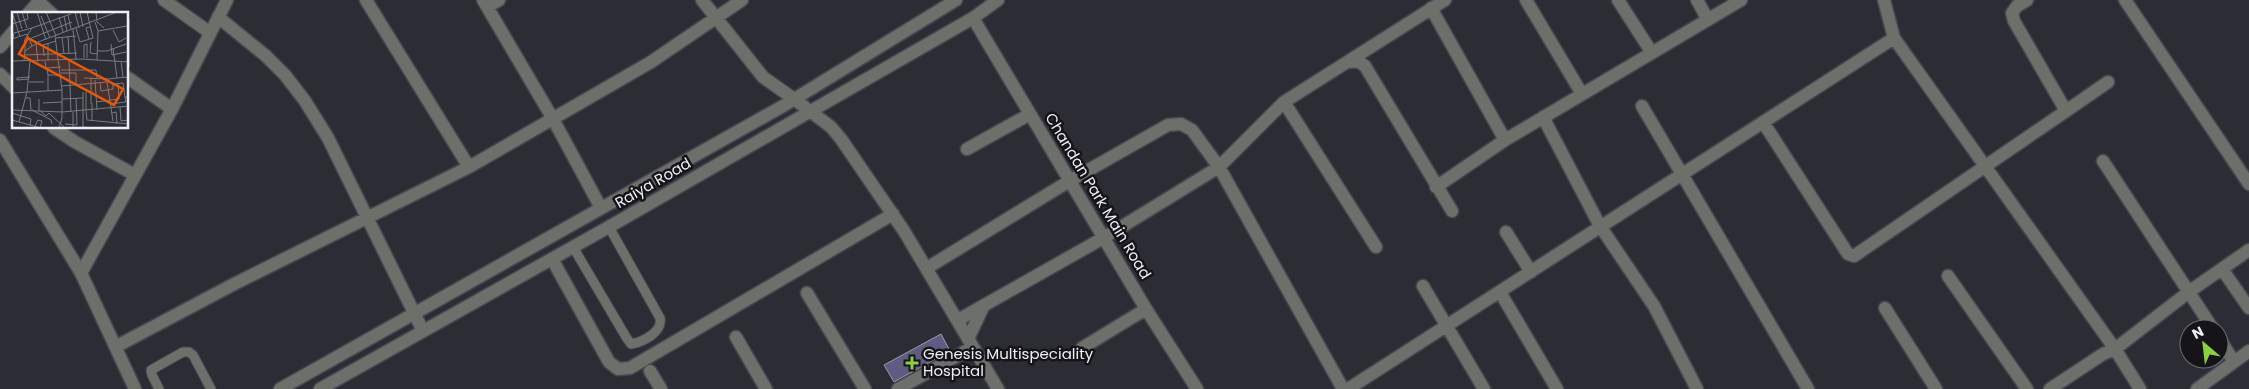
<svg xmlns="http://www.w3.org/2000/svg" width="2249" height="389" viewBox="0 0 2249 389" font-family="Poppins,sans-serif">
<rect width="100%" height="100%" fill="#2c2c35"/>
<path fill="#5e5c83" stroke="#9c9ca7" d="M941,334L950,351L894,382L884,365Z"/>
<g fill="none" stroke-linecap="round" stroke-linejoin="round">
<defs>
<path id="service" d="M573,247L626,337L631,344C643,342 663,332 660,318L609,227
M159,389L152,375L151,370L183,352H189L193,355L211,389"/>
<path id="minor" d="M37,0L52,14
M164,0L209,32
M366,0L469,167
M483,0L553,119L601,208
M702,0L763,77L794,99
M1526,0L1582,94
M1618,0L1652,53
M1697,0L1708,20
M1884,0L1894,38L2115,349L2140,389
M2125,0L2249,184
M487,7L499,0
M1431,8L1505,140
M28,14L40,0
M218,17L266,56L285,75L305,101L328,138L423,331
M973,18L1146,309L1197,389
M0,47L14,31
M1349,62L1358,61L1365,66L1452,211
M0,74L14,88
M128,78L172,109
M1284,102L1376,247
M1642,106L1808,389
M2066,111L2108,82
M1543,117L1600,226L1654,306L1697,389
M1763,122L1848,254L1854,256L2066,111L2014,21L2012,13L2017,6L2027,0
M54,128L75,142L135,175
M0,140L81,273
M967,149L1030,114
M2103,161L2213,329
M1436,187L1505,140L1741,0
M1506,232L1531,272
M552,259L609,362L618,369L630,368L893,214
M927,268L1071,180L1168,125L1181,124L1192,130L1219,167L1284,102L1445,0
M2222,269L2249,308
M1948,276L2027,389
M1423,286L1484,389
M1500,292L1557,389
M807,293L865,389
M1885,308L1936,389
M958,320L1105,237L1219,167L1343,389
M736,337L766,389
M2219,338L2234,362
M968,339L984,305
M117,346L236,283L469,167L651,62L742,0
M1082,348L1146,309
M650,371L661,389
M898,389L973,347
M1348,389L1894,38
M2050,389L2103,354L2115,349L2190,291L2249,250
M2197,389L2249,351"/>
<path id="tertiary" d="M794,99L831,127L841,139L904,231L998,389
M135,389L81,273L172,109L227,0
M280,389L783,106L956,0
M320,389L614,224L973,18L998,0"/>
</defs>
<use href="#service" stroke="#474750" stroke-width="11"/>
<use href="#minor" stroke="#474750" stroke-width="15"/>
<use href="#tertiary" stroke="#474750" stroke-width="15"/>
<use href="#service" stroke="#6d6f6b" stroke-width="9"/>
<use href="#minor" stroke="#6d6f6b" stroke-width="12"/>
<use href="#tertiary" stroke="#6d6f6b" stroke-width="12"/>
</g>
<path fill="#8dce43" stroke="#151519" stroke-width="2" d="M909.5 355.5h5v5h5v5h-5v5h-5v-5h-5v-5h5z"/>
<g text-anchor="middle" stroke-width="5" stroke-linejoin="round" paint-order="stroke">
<g font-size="15" fill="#eeeef4" stroke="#151519">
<text transform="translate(653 183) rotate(-30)" y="5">Raiya Road</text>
<text transform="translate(1098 196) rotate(59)" y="5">Chandan Park Main Road</text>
</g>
<g font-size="15" fill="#eeeef4" stroke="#151519" text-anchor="start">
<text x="923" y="359">Genesis Multispeciality<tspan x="923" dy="17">Hospital</tspan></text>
</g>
</g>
<g transform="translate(12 12)">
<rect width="116" height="116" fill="#2c2c35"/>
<path fill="none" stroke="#7a7a81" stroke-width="1" d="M5,0L10,17M10,0L15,16M25,0L34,28M34,0L44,24M63,0L67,16M68,0L71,15M84,0L85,10L92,16M59,2L56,3L59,17M1,3L8,25M29,4L38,26M52,4L55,19M47,5L51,20M117,7V55M83,10L86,19L85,48M0,12L16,7L15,0M64,16L68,30L81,26L75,0M61,17L64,47M101,18L107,30L114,26M86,19L115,14M43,24L50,78V106L47,116M56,24L57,42M50,25L52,42M44,26L64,24M0,27L15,22L20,34M1,27L2,21L20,16M77,27L74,16L78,15M12,29L60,10M79,30L78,41L85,42M36,31V48M24,32L26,50M99,32L100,43L114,40M101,36L105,66L117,65M13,39V27L20,16L56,3M85,39H95L114,32M13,43L65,41M32,44L31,33L44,29M72,46V33L75,32V46M0,49L69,47L117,50M12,49L13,39L26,30L105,0M33,49L34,56L49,55M57,49L59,100M109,49L111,65M35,56L36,63H49M49,58H84L85,66M49,61H64V73M36,63V79M72,66L96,67M79,66V92M17,67L5,68V66L18,65M83,68L85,98M17,70H32M88,71L89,79L101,77V72L111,71L113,85M50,74L95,70M71,80V99M0,81L50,78M14,86H18L19,98M27,87V98L34,104L37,101L53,116M50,87L71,86M84,90L107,87L106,71M31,91L50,90M80,91V108M98,92L114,90L113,85H117M108,95L109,109L117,108M0,98L50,100L117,94M20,98L39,108L40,112M71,99V115L81,116M74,99L75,108L117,112M74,99V80M0,101L19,107L18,113M100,101L104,100L105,112M0,108L29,116M101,109L95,70L96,67L105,66M7,110L15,80L18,49M53,112L65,113L64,86M23,114L26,108L30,109L28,116M61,116V100"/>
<path fill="#e8590c" fill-opacity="0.15" stroke="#e8590c" stroke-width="2.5" d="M16,26L111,77L102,93L7,42Z"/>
<rect width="116" height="116" fill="none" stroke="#eeeef4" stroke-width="2.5"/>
</g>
<g transform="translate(2204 344) rotate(332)"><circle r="24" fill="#151519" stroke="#6c6c71"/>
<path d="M0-4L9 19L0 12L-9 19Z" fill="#8dce43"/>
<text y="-8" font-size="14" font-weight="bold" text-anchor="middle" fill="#eeeef4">N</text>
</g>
</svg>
